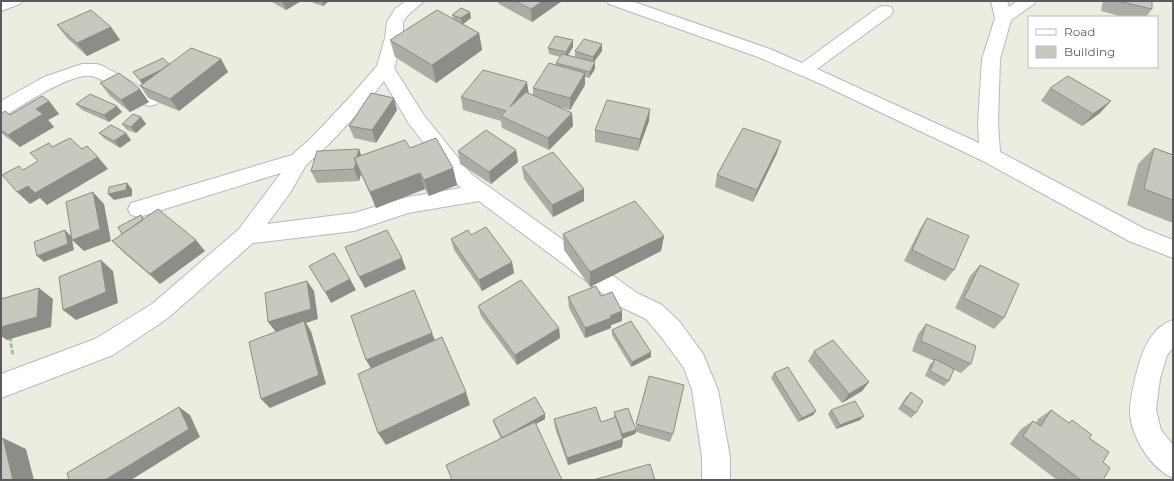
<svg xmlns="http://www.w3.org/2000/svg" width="1174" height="481" viewBox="0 0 1174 481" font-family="Montserrat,sans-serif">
<rect width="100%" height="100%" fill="#ecece0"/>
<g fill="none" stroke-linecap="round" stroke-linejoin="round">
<defs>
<path id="minor" d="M1,1H22L20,4L1,11Z
M406,1H424L407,16L403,22V38L394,68L423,114L471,174L637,293L662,305L680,322L703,354L718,390L730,457V480H702V457L692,390L684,368L662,338L646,319L621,307L479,201L408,213L354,231L253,243L168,318L113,355L1,398V374L95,339L152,304L239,229L281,173L139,217L131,215L128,209L131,203L292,155L312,137L349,98L377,66L385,38L387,22L395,9ZM384,81L409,124L457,184L461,188L408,197L354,213L267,224L290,193L306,165L326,147L363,108Z
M607,1H631L770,49L802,63L879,7L885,6L891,7L893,11L891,15L817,69L979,143L978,123L982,59L995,18L991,1H1007L1009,7L1017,1H1036L1034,4L1011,20L1000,59L998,123L1000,152L1145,229L1173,240V258L1129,241L983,161L821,84L758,57L609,4Z
M82,64H97L103,66L157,96L159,100L157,104L150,106L143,104C128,96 111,83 95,77C76,69 25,104 8,114L1,116V101L44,77Z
M1173,320V348L1167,355L1160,379L1156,410L1161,430L1173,445V478C1150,468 1129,434 1130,409C1131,394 1135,378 1139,364C1145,345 1153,327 1173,320Z"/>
</defs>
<use href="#minor" stroke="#b8b9bf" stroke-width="2"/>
<path stroke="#95c5ad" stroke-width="3" stroke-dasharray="4.5 2" stroke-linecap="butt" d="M10,337L13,356"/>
<use href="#minor" fill="#fff" fill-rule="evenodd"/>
</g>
<path fill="#adaca4" d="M270,1H301L286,10Z
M312,1H329L323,6L313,3Z
M498,1H562L532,22L499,4Z
M1103,1H1152V9L1146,17H1123L1101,11Z
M470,12L471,18L463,24L479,33L482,50L436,83L395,57L390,40L453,19L452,15Z
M57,25L111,27L120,40L87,56L67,38Z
M602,44V51L594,62L595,69L589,78L585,77V85L570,110L559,107L572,113L573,126L549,150L502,128L501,121L463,110L461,97L528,93L533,96V88L556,65V63L560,57L549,54L548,48L573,47L568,55L575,57V51Z
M221,59L228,72L179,111L148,98L140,86L142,84L133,72L169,64Z
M100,83L149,102L130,112L110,96Z
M1050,88L1100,113L1082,126L1041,101Z
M49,101L59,114L48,120L54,127L20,147L5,136L1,132V114L10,115Z
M76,104L122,112L109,122L82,110Z
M397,110L376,143L354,138L349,126Z
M141,117L146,124L136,133L127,130L122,124Z
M649,121L638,151L595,142V130Z
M99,133L131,140L120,148L105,139Z
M410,148L453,168L457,185L429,196L425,189L376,208L361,174L359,181L317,183L311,171L359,149L361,155Z
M1154,148L1173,155V223L1127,205L1138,164Z
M516,150L518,162L491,184L460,164L458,151Z
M777,153L753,202L715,187L717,175Z
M522,167L584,201L553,217L524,179Z
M141,215L144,219L205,251L160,284L123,252L112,241L122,234Z
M927,218L954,270L945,281L904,261L920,229Z
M563,234L664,236L661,251L590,287L564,250Z
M471,235L512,262L514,273L482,291L454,250L451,239Z
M980,265L1004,318L994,329L955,308L970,276Z
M601,296L622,321L611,325V328L585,338L569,308L568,297Z
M478,306L559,328L560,338L517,365L481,316Z
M926,324L971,364L961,373L954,370L949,381L944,386L925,376L930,364L934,361L912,351L918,334Z
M612,330L651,357L631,367L612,335Z
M814,351L869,382L862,391L842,403L808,361Z
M774,373L816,411L813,415L798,422L771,378Z
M911,392L916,413L911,418L898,409L906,397Z
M831,410L864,416L860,420L836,429L828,414Z
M1051,410L1068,423L1072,420L1089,438L1103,462V480H1057L1010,444L1021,429L1033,421L1036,423L1038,419Z
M614,412L636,429V424L673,434L670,442L636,432L635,434L623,438L622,447L568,465L555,428L554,419L601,422L614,418Z
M545,414V419L536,424L501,439L494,424L493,420Z"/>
<path fill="#8d8c86" d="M282,1H301L286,10Z
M322,1H329L323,6Z
M543,1H562L532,22L531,9Z
M470,12L471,18L462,25L461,18Z
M111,27L120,40L87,56L77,43Z
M479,33L482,50L436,83L432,65Z
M573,40V47L566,58V52Z
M602,44V51L593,63V57Z
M221,59L228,72L179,111L170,99Z
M595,62V69L589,78L590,72Z
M170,66L144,86L140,80Z
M585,73V85L570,110V98Z
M527,82L529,95L510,107Z
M140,89L149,102L130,112L121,100Z
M394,98L397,110L376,143L372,130Z
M49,101L59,114L48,120L54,127L20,147L8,135L36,109Z
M1111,101L1100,113L1082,126L1093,114Z
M117,106L122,112L109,122L104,115Z
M650,109L649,121L638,151L640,139Z
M572,113L573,126L549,150L548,138Z
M141,117L146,124L136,133L131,127Z
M126,133L131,140L120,148L114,141Z
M781,141L777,153L753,202L757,190Z
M359,149L363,161L356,162Z
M516,150L518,162L491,184L489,172Z
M98,157L108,169L47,205L40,198L30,204L17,192L28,186Z
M356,162L361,174L359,181L354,169Z
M453,168L457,185L429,196L424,180Z
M420,173L425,189L376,208L370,192Z
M127,183L132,189V196L114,200L108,194Z
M584,189V201L553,217L552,205Z
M93,192L104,204L111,241L84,251L72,240L74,250L44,262L37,256L65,230L71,236Z
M664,236L661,251L590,287V272Z
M196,240L205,251L160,284L150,274Z
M402,258L406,269L365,288L359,277Z
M101,260L113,271L118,303L76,320L63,310Z
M512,262L514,273L482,291L479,280Z
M350,279L356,290L331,303L325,292Z
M307,281L314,291L318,319L306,323L311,331L326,384L270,408L261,399L276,332L268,322Z
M39,288L53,299L51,327L7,340L1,336V327Z
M622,311V321L611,325V328L585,338V328L610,316Z
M559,328L560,338L517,365L515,355Z
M432,333L436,343L372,370L366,360Z
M651,352V357L631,367L632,362Z
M869,382L862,391L842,403L849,394Z
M466,392L470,405L386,445L378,433Z
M179,407L190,415L200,437L131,480H105Z
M816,411L813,415L798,422L802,418Z
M545,414V419L503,442L502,438Z
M864,416L860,420L836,429L840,425Z
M636,430L635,434L622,439V434Z
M3,438L26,449L34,480H13Z
M623,439L622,447L568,465L567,458Z"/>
<path fill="#c9c8bf" stroke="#8d8c86" d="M515,1H543L531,9Z
M1118,1H1152V9Z
M461,8L470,12L461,18L452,15Z
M91,10L111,27L77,43L57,25Z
M437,10L479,33L432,65L390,40Z
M555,36L573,40L566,52L548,48Z
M584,39L602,44L593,57L575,51Z
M191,48L221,59L170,99L140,86Z
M562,54L595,62L590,72L556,63Z
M163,58L169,64L161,70L140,80L133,72Z
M549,63L585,73L570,98L533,88Z
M483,70L527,82L510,107L526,92L572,113L548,138L501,116L506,111L461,97Z
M119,73L140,89L121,100L100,83Z
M1068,76L1111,101L1093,114L1050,88Z
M371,93L394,98L372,130L349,126Z
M90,94L117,106L104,115L76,104Z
M42,96L49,101L36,109L43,114L8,135L1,130V114L5,111L10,115Z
M607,100L650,109L640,139L595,130Z
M133,114L141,117L131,127L122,124Z
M111,125L126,133L114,141L99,133Z
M743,128L781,141L757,190L717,175Z
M486,130L516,150L489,172L458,151Z
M70,138L82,149L87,146L98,157L35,193L28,186L17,192L2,175L19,166L23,170L38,161L30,153L49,143L52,147Z
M436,138L453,168L424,180L420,173L370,192L354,158L405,140L410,148Z
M1154,148L1173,155V200L1144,189Z
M359,149L357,157L354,158L356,162L354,169L311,171L317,151Z
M553,152L584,189L552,205L522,167Z
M127,183L126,190L108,194L109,187Z
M93,192L100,229L72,240L66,202Z
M635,201L664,236L590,272L563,234Z
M158,209L196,240L150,274L112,241Z
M141,215L143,220L122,234L118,227Z
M927,218L969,236L954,270L912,250Z
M486,227L512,262L479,280L451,239L468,230L471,235Z
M65,230L68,244L37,256L34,242Z
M387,230L402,258L359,277L345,247Z
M334,253L350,279L325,292L309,266Z
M101,260L106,292L63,310L59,277Z
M980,265L1019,284L1004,318L964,298Z
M521,280L559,328L515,355L478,306Z
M307,281L311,309L268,322L265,293Z
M596,286L601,296L612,292L622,311L610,316L611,318L585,328L568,297Z
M39,288L37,317L1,327V299Z
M414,290L432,333L366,360L351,316Z
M304,321L319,375L261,399L249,342Z
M631,321L651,352L632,362L612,330Z
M926,324L976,346L971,364L921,341Z
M442,337L466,392L378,433L358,374Z
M833,340L869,382L849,394L814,351Z
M935,359L954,369L949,381L930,371Z
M788,367L816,411L802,418L774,373Z
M649,376L684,385L673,434L636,424Z
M911,392L923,401L916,413L903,404Z
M535,397L545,414L502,438L493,420Z
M855,401L864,416L840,425L831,410Z
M179,407L189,429L105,480H69L67,473Z
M596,407L601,422L616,417L623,439L567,458L554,419Z
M628,408L636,430L622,434L614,412Z
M1051,410L1069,423L1072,420L1092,435L1089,438L1109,452L1103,462L1110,468L1103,480H1081L1023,436L1033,421L1041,426Z
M535,422L562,480H452L446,465Z
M3,438L13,480H1V439Z
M650,464L655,480H593Z"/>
<rect width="1174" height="481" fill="none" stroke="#595b61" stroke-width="4"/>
<rect x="1028" y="16" width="130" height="52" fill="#ffffff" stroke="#bdbdc0"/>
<rect x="1036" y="29" width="20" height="6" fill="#ffffff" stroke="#bdbdc0"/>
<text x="1064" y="36" font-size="12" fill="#595b61">Road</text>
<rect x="1036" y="46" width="20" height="12" fill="#c9c8bf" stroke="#bdbdc0"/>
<text x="1064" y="56" font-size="12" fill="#595b61">Building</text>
</svg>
